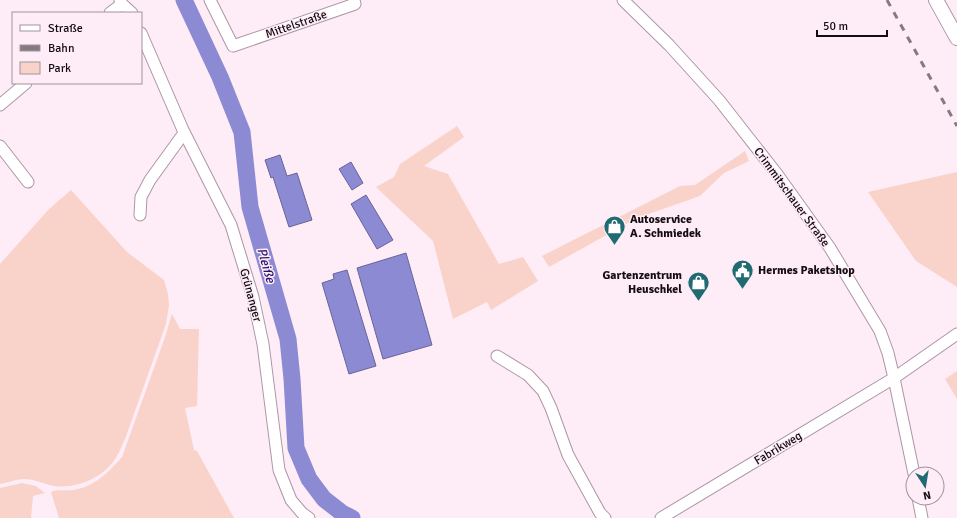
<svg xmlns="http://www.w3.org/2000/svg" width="957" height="518" viewBox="0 0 957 518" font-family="Signika,sans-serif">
<rect width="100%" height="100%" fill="#feecf7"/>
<path fill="#f9d3ca" d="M457,126L464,137L424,166L448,174L499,264L523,257L538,281L491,310L487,302L453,319L433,241L376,187L394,177L400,164Z
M745,151L749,161L724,173L700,196L637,218L549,267L542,256L680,186L695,185Z
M957,172V287L916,261L868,192Z
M71,190L127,252L164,280L168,294L169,305L166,324L125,439C122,445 120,451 117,456C105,477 78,489 54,486C44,484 34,479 24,479C16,479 7,483 0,484V264L49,209Z
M172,314L180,329H199L197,406L185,408L194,450L197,451L234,518H59L51,492C58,489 66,491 73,490C94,487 109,472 122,457L164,340Z
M957,371V399L945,379Z
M22,483L36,486L45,493L33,496L31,518H0V488Z"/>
<path fill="#8c8ad3" stroke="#686499" d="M280,155L287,176L297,173L312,220L289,227L273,177L271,178L265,160Z
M351,162L363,183L352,190L339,169Z
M366,195L393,240L377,249L351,204Z
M406,253L432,345L383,359L357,268Z
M347,270L376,366L349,374L322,283L334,279L333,274Z"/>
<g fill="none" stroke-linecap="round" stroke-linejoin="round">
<path stroke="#8c8ad3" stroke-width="17" d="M184,0L220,77L242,132L250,207L288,339L292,379L296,448L309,479L324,499L342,513L352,518"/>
<defs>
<path id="minor" d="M120,0L122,4L132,13
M210,0L233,46L355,4L354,0
M623,0L669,45L719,100L777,174L830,248L880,331L888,353L894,378L914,474
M110,13L122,4
M141,33L183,130L231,225L253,297L263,344L279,470L291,500L302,513L309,518
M0,105L26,83
M0,146L28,182
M140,215L141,197L150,180L184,133
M497,356L528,375L543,391L551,408L568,455L600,513L605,518
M918,498L922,518
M661,518L894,378L957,334"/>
<path id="major" d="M936,0L957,38"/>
</defs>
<use href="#minor" stroke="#ab97a4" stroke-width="13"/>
<use href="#major" stroke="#ab97a4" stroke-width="16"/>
<use href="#minor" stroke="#fff" stroke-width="11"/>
<use href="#major" stroke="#fff" stroke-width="14"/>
<path stroke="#867a81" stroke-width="3" stroke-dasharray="7 7" stroke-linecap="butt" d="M887,0L957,126"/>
</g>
<defs>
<symbol id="shop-pin" viewBox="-11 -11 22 30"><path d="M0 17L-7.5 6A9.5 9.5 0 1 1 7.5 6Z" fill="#1f6b71" stroke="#feecf7"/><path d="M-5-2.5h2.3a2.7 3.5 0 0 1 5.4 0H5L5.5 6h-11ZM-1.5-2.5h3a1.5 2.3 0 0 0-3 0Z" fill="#fff"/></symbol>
<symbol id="civic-pin" viewBox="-11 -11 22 30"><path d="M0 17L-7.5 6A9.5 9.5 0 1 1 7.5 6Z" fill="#1f6b71" stroke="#feecf7"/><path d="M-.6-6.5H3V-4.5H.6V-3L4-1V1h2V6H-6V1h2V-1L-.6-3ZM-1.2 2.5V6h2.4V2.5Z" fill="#fff"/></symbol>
</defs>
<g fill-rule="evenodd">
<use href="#shop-pin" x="602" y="214" width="25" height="34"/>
<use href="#civic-pin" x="730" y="258" width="25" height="34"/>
<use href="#shop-pin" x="686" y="270" width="25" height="34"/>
</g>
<g text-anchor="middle" stroke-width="3" stroke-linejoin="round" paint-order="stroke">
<g font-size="12" fill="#140d11" stroke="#feecf7">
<text transform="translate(296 24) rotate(-19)" y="4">Mittelstraße</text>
<text transform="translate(792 197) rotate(54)" y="4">Crimmitschauer Straße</text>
<text transform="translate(251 295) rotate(75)" y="4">Grünanger</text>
<text transform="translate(778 448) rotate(-31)" y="4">Fabrikweg</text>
</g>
<g font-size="12" font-weight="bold" fill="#140d11" stroke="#feecf7" text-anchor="start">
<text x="630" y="223">Autoservice<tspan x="630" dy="14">A. Schmiedek</tspan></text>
<text x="758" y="274">Hermes Paketshop</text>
<text x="682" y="279" text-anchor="end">Gartenzentrum<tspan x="682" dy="14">Heuschkel</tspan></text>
</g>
<g font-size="13" font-style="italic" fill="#29156b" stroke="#feecf7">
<text transform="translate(267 265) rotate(74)" y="5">Pleiße</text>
</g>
</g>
<rect x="12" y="12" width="130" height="72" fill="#feecf7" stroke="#a0939b"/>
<rect x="20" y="25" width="20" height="6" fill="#ffffff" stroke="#a0939b"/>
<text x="48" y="32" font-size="12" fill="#140d11">Straße</text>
<rect x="20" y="45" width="20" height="6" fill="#867a81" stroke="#a0939b"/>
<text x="48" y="52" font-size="12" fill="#140d11">Bahn</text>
<rect x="20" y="62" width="20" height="12" fill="#f9d3ca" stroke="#a0939b"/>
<text x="48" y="72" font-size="12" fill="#140d11">Park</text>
<g transform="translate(925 486) rotate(168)"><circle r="19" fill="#feecf7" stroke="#a0939b"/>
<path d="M0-3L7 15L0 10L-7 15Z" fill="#1f6b71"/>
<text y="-6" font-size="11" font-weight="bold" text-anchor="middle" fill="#140d11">N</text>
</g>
<path d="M817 30v6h70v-6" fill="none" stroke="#140d11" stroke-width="2"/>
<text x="823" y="30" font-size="12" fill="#140d11" stroke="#feecf7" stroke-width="3" paint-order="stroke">50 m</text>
</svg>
